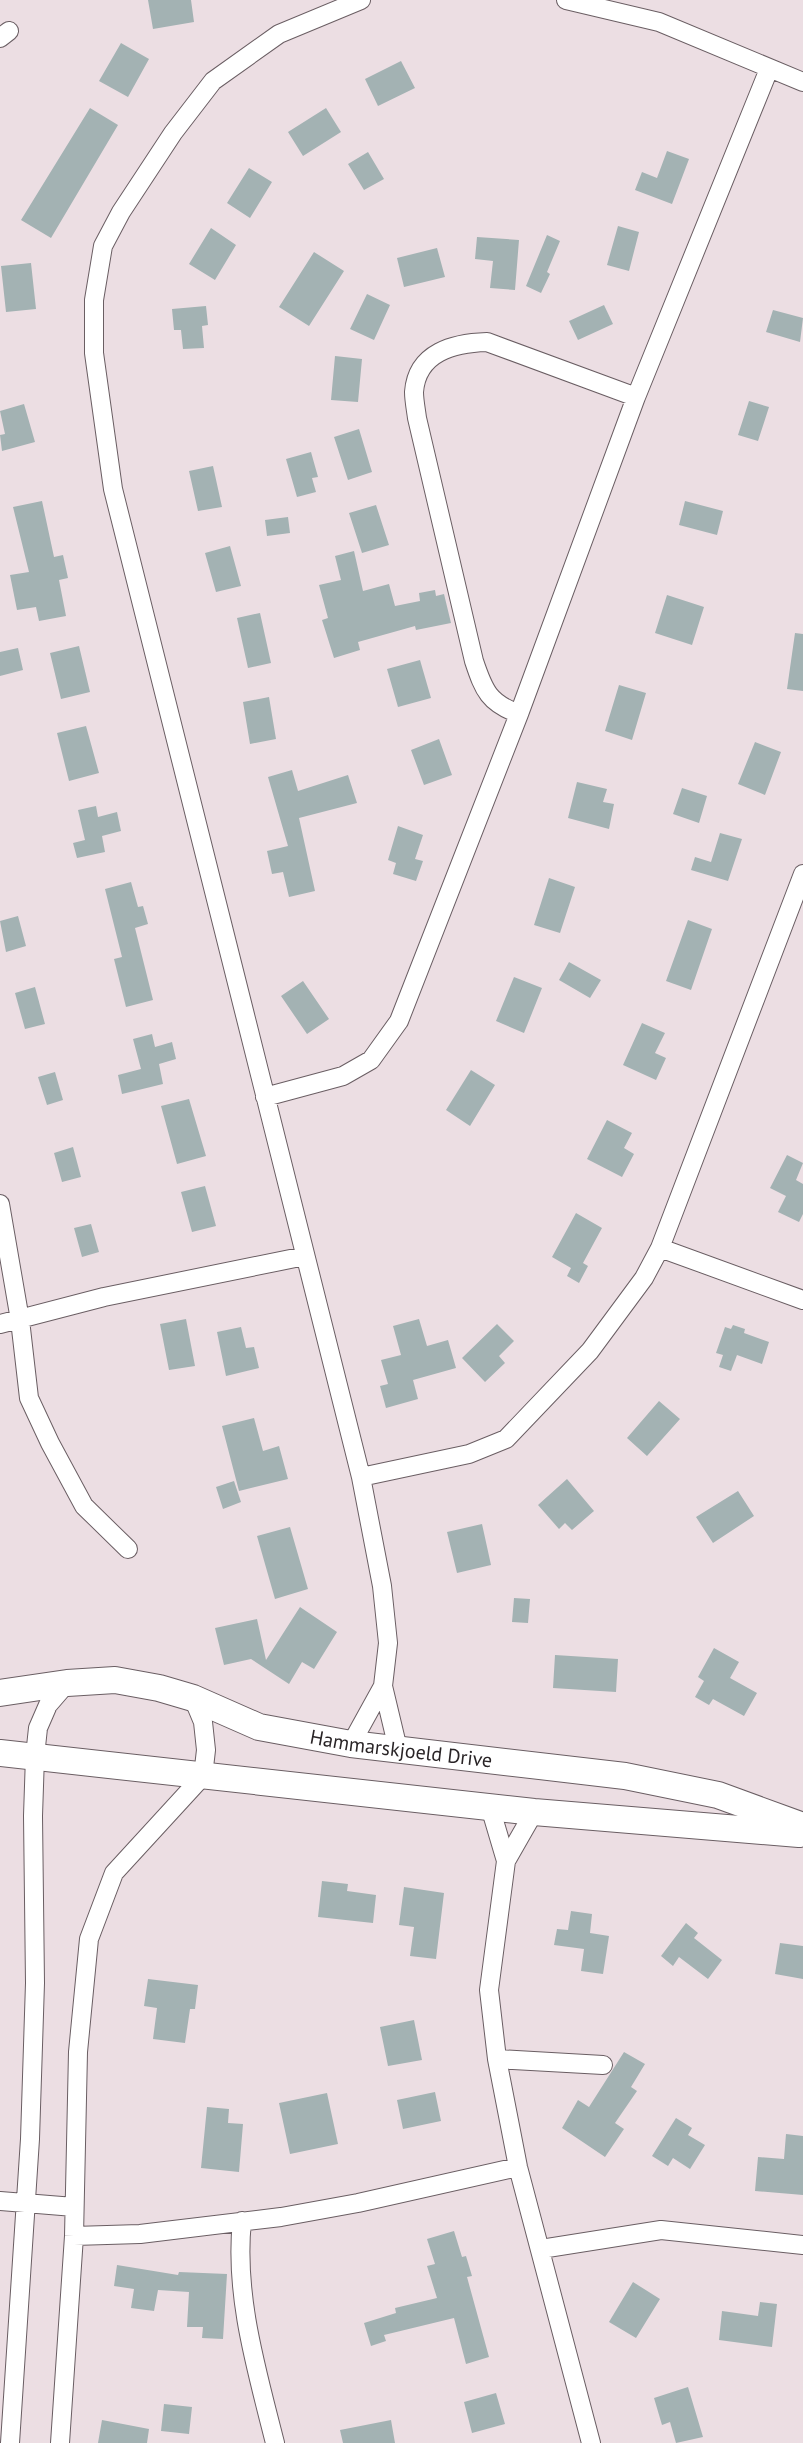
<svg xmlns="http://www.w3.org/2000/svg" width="803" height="2443" viewBox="0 0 803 2443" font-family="'PT Sans',sans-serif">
<rect width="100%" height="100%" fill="#ecdee3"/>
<path fill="#a3b2b3" d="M148,0H191L194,22L153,29Z
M121,43L149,59L128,97L99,81Z
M401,61L415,88L378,106L365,79Z
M90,108L118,125L51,238L21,220Z
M326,108L341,132L303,156L288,132Z
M667,151L689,159L672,204L635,190L642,172L657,178Z
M368,152L384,179L364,190L348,164Z
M249,168L272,182L250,218L227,203Z
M618,226L639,232L629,271L607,265Z
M211,228L236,245L215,280L189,264Z
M547,235L560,241L547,272L550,274L541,293L526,286Z
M477,237L519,240L515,290L490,288L493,261L475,259Z
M437,248L445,277L404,287L397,258Z
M314,252L344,271L309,326L279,307Z
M31,263L36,309L6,312L1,266Z
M367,294L390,305L374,340L350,329Z
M604,305L613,324L578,340L569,321Z
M206,306L208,325L202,326L204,348L183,349L181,330H174L172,309Z
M773,310L803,318L800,342L766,332Z
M335,356L362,359L358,402L331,400Z
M749,401L769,407L758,441L738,435Z
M24,404L35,442L2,451L0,435L5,434L0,411Z
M359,429L372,472L348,480L334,437Z
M311,452L318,477L312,478L316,492L297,497L286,459Z
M213,466L222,507L198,511L189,471Z
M42,501L54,557L63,555L68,578L59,580L66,616L39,621L36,607L17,610L10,575L29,572L13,507Z
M685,501L723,511L717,535L679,525Z
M376,505L389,545L362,553L349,513Z
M288,517L290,533L267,536L265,520Z
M230,546L241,586L216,592L205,553Z
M354,551L363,591L389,584L395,606L420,601L419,593L435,590L436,596L444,594L451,623L416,630L415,626L358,642L360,650L334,658L322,620L328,618L319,585L341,580L335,556Z
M667,595L704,607L692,645L655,633Z
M260,613L271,663L248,668L237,618Z
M795,633L803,634V691L787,689Z
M79,646L90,692L61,699L50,653Z
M18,648L23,670L0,676V652Z
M420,660L431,698L398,707L387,669Z
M619,685L646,693L632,740L605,731Z
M269,697L276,739L250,744L243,702Z
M86,726L99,773L69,781L57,733Z
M439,739L452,775L424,785L411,750Z
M755,742L781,752L765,795L738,784Z
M292,770L298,791L348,775L357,803L299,818L315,891L289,897L283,872L272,874L267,851L288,846L268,777Z
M577,782L607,789L603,802L614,804L609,829L568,818Z
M682,788L707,796L699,823L673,814Z
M96,806L98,817L117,812L121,831L102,836L105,852L77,858L73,843L85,840L78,810Z
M398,826L423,835L415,859L423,861L416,881L393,874L396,863L388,860Z
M720,833L742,839L728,881L691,870L695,857L711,862Z
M549,878L575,887L560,933L534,925Z
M131,882L138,907L143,906L148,924L135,928L153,1000L126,1007L114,959L122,957L105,889Z
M18,916L26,946L6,952L0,921Z
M688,920L712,929L691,990L666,981Z
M569,962L601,980L590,998L559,980Z
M514,977L542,988L524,1033L496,1021Z
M303,981L329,1019L307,1034L281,996Z
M35,987L45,1024L25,1029L15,993Z
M642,1023L665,1033L655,1053L666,1058L656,1080L623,1065Z
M152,1034L155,1047L172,1042L176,1059L159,1064L163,1084L122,1094L118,1075L141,1069L133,1039Z
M471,1070L495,1085L470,1126L446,1110Z
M55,1072L63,1100L47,1105L38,1077Z
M189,1099L206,1156L177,1164L161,1106Z
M607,1120L632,1133L624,1148L634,1154L622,1177L587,1159Z
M73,1147L81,1177L62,1182L54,1153Z
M787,1155L803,1163L796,1180L803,1184V1214L799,1222L778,1212L786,1196L770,1188Z
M205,1186L216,1226L192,1232L181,1192Z
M576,1213L602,1228L583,1263L588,1266L579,1283L567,1276L571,1268L552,1257Z
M91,1224L99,1252L82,1257L74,1228Z
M186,1319L195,1366L169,1370L160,1324Z
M419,1319L427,1346L448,1340L456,1368L413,1380L418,1399L386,1408L380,1386L388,1384L381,1360L401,1355L393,1326Z
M497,1324L514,1341L499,1356L505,1363L485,1382L462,1358Z
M733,1325L745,1329L744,1333L769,1342L762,1364L737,1355L731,1371L719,1367L723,1355L716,1353L725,1327L731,1329Z
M241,1327L246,1348L254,1347L259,1368L226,1376L217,1332Z
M659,1401L680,1419L647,1456L627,1438Z
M254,1418L263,1451L279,1446L288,1479L239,1491L222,1426Z
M567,1479L594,1511L572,1530L565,1523L559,1529L538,1505Z
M234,1481L241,1502L223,1509L216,1487Z
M738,1491L754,1516L713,1543L696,1517Z
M482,1524L491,1565L457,1573L447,1532Z
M290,1527L308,1589L275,1599L257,1536Z
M514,1598L530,1599L528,1623L512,1622Z
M300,1607L337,1632L314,1669L302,1662L289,1684L251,1659L224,1665L215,1628L257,1619L266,1660Z
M714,1648L739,1662L730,1678L757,1693L744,1716L713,1699L709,1705L695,1697L704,1681L698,1677Z
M555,1655L618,1659L616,1692L553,1688Z
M322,1881L348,1884L347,1891L376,1895L373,1923L318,1917Z
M404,1887L444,1893L436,1959L410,1956L414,1927L399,1925Z
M571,1911L592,1914L590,1933L609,1936L603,1974L581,1971L584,1949L554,1945L557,1929L568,1930Z
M686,1923L698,1933L694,1938L722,1960L708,1979L679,1957L673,1966L661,1956Z
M780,1943L803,1946V1979L775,1974Z
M148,1979L198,1985L195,2009H190L185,2043L153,2039L157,2008L144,2006Z
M414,2020L422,2060L388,2066L380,2027Z
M624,2052L645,2064L631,2087L637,2091L615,2123L624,2129L605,2157L562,2128L578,2100L589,2107Z
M435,2092L441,2121L403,2129L397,2100Z
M327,2093L338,2144L290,2154L279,2103Z
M207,2107L229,2109L228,2123L243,2124L239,2172L201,2168Z
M676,2118L692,2128L688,2135L705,2145L690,2169L673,2158L668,2166L652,2156Z
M786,2134L803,2136V2195L755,2191L758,2157L784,2159Z
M454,2231L462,2257L466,2256L472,2276L467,2277L489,2357L466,2364L454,2318L384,2335L386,2341L371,2346L364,2323L396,2313L395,2308L437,2298L427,2266L435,2264L427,2239Z
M117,2265L178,2275L179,2272L227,2274L223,2339L202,2338L203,2327H187L189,2292L158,2290L154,2311L131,2308L134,2289L114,2286Z
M633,2282L660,2299L636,2338L609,2322Z
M760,2302L777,2304L772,2347L719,2340L722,2311L758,2316Z
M688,2387L703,2437L676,2443L670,2422L662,2425L654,2398Z
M496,2393L505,2424L472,2433L464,2402Z
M164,2404L192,2407L189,2434L161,2431Z
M102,2420L149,2429L147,2443H98Z
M391,2420L395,2443H343L340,2430Z"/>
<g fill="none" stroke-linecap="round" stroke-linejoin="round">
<defs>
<path id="street" d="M361,0L279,34L213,81L173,133L121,212L103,246L94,300V353L113,489L361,1477L382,1586L388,1643L383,1686L398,1749
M566,0L659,22L803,82
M0,38L9,31
M519,714C489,703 484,691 474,661L417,418C416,410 414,400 414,392C417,352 454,343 487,342L636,397
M265,1097L343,1076L371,1060L399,1021L519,714L636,397L769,69
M0,1204L20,1320L29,1398L50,1443L84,1506L128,1549
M660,1248L803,1300
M0,1324L104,1297L305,1256
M361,1477L469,1454L506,1439L590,1351L644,1278L660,1248L803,874
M351,1744L383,1686
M490,1807L506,1861
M534,1812L506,1861L489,1990L497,2059L518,2167L591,2443
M497,2059L603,2065
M0,2201L74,2207
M242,2221C234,2295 257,2371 275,2443
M74,2236L140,2234L281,2217L358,2203L518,2167
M541,2249L661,2230L803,2245
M10,2443L30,2139L35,1983L33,1816L35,1756L38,1728L48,1705L67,1683
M60,2443L74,2236L78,2052L89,1939L114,1873L203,1776L206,1750L203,1722L193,1698"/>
<g id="secondary">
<path id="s1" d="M0,1693L67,1683L115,1680L159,1688L193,1698L259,1727L351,1744L625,1776L718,1795L803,1826"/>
<path d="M0,1753L534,1812L799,1834"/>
</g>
</defs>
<use href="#street" stroke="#6a5e63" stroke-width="20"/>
<use href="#secondary" stroke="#6a5e63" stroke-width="28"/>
<use href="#street" stroke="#fff" stroke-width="18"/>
<use href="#secondary" stroke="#fff" stroke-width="26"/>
</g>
<g text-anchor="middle" stroke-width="7" stroke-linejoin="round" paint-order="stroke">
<g font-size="20" fill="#292426" stroke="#f9ebf1">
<text dy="7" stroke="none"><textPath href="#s1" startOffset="412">Hammarskjoeld Drive</textPath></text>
</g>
</g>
</svg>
